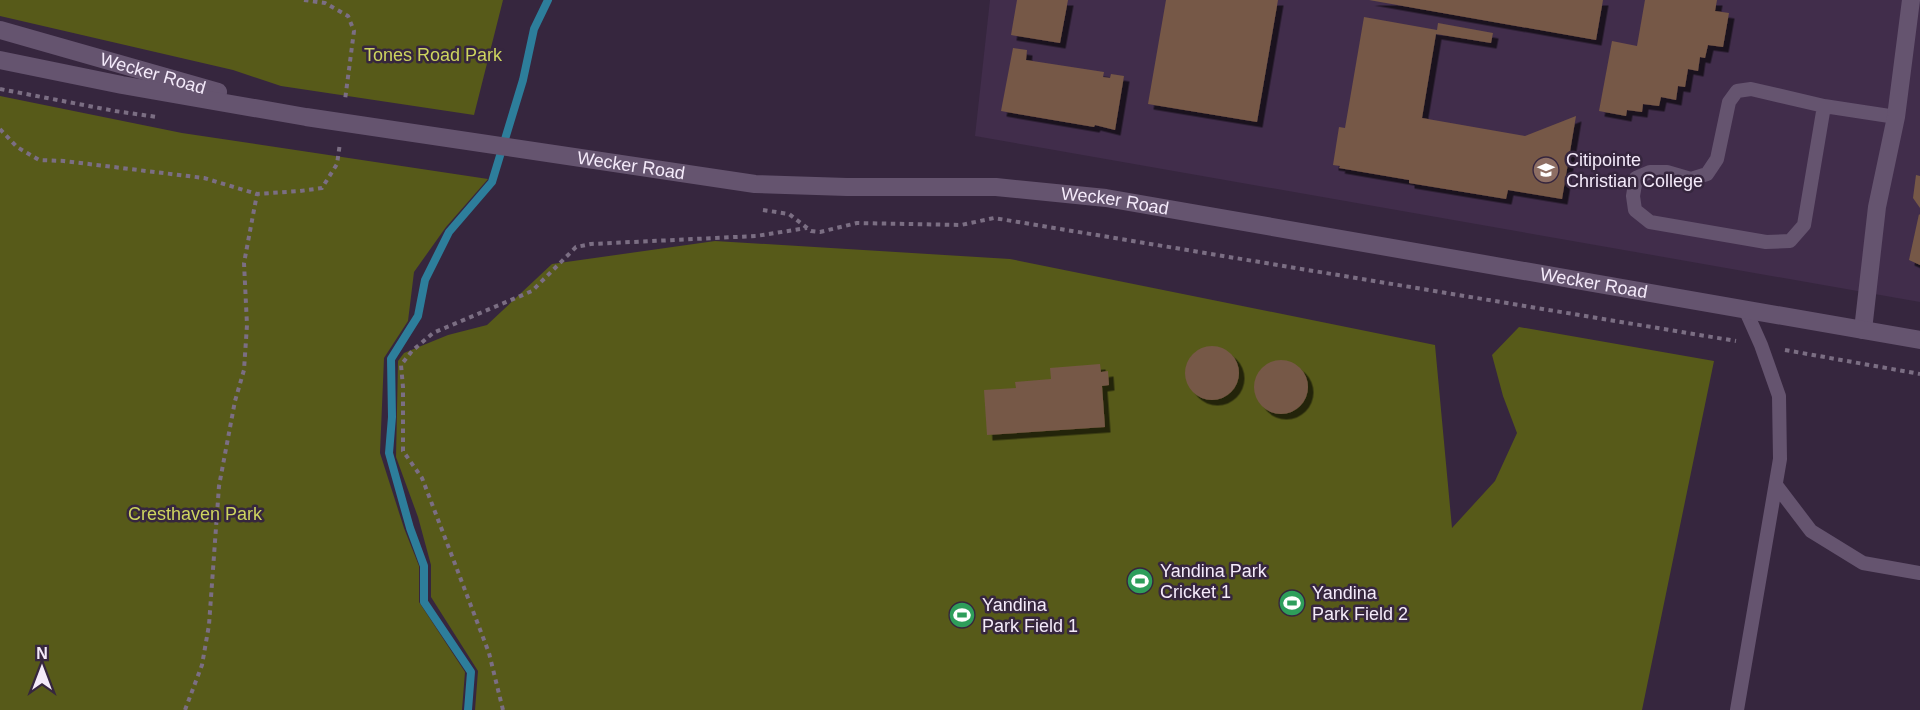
<svg xmlns="http://www.w3.org/2000/svg" width="1920" height="710" viewBox="0 0 1920 710" font-family="Helvetica,sans-serif">
<defs>
<filter id="shadow"><feDropShadow dx="5.5" dy="5.5" stdDeviation="0" flood-color="#0009"/></filter>
</defs>
<rect width="100%" height="100%" fill="#36263e"/>
<path fill="#412d4b" d="M990,0H1920V302L975,136Z"/>
<path fill="#575a19" d="M0,0H503L474,115L281,86L233,70L0,16Z
M0,96L182,133L488,179L446,227L414,272L408,321L384,358L380,453L404,528L419,566V602L465,672L462,710H0Z
M715,241L1010,259L1435,345L1452,528L1495,481L1517,433L1503,396L1492,355L1519,327L1714,361L1642,710H475L478,671L431,597V565L418,517L396,457L398,361L404,353L448,335L487,325L552,264Z"/>
<g fill="none" stroke-linecap="round" stroke-linejoin="round">
<path stroke="#2d7e9b" stroke-width="8" d="M468,710L471,672L424,602V566L410,528L389,453L392,417L391,359L418,316L425,280L449,232L492,182L523,80L534,29L548,0"/>
</g>
<path fill="#765846" filter="url(#shadow)" d="M1017,0H1068L1060,43L1011,35Z
M1166,0H1278L1257,122L1148,104Z
M1369,0H1603L1596,40Z
M1645,0H1717L1715,11L1729,13L1723,47L1708,45L1705,58L1700,57L1698,71L1688,69L1685,87L1678,86L1676,100L1661,97L1659,106L1643,104L1642,112L1627,110L1626,116L1599,111L1612,41L1637,46Z
M1364,17L1437,30L1438,23L1493,33L1491,43L1436,34L1422,118L1525,136L1576,116L1562,199L1508,190L1506,199L1409,183V180L1339,168L1340,166L1333,165L1339,127L1345,128Z
M1013,48L1027,50L1026,60L1104,72L1103,77L1110,78L1111,74L1124,76L1115,130L1095,125L1094,127L1001,111Z
M1916,175L1920,176V208L1913,198Z
M1919,214L1920,215V265L1909,260Z
M1185 373a27 27 0 1 1 54 0a27 27 0 1 1-54 0Z
M1254 387a27 27 0 1 1 54 0a27 27 0 1 1-54 0Z
M1100,364L1101,372L1108,371L1109,385L1102,386L1105,427L987,435L984,390L1016,388L1015,382L1051,379L1050,368Z"/>
<g fill="none" stroke-linecap="round" stroke-linejoin="round">
<path stroke="#7b6e83" stroke-width="4" stroke-dasharray="4.5 4.5" stroke-linecap="butt" d="M304,0L325,3L348,16L354,31L345,100
M0,89L115,111L157,117
M0,129L17,147L39,160L64,161L204,178L257,194L300,191L322,188L337,164L340,143
M763,210L789,214L811,231L820,232L857,223L961,225L994,218L1736,341
M1785,350L1920,374
M185,710L202,665L209,625L219,486L235,401L244,370L247,325L244,263L257,194
M503,710L489,653L447,543L422,478L403,451V387L401,365L412,351L433,333L532,291L576,247L591,244L756,236L807,228"/>
<path stroke="#65546f" stroke-width="14" d="M1824,106L1804,225L1790,241L1766,242L1650,222L1635,210L1633,196L1636,178L1650,172H1667L1691,179L1707,174L1717,159L1729,102L1737,91L1751,89L1824,106L1896,117
M1776,485L1811,531L1863,563L1920,573
M1737,710L1780,459L1779,396L1761,345L1745,309"/>
<path stroke="#65546f" stroke-width="18" d="M1863,330L1877,207L1896,117L1911,0"/>
<g stroke="#65546f" stroke-width="18">
<path id="s1" d="M0,30L218,92"/>
<path id="s2" d="M0,60L122,85L306,117L755,184L847,187H996L1106,198L1920,340"/>
</g>
</g>
<defs>
<symbol id="school-disc" viewBox="-11 -11 22 22"><circle r="9.5" fill="#8d6e63" stroke="#36263e"/><path d="M0-5L7-2L0 1L-7-2ZM-4 1L0 2.5L4 1V4Q0 6-4 4Z" fill="#fff"/></symbol>
<symbol id="stadium-disc" viewBox="-11 -11 22 22"><circle r="9.5" fill="#2e9e5b" stroke="#36263e"/><path d="M0-5a6.5 5 0 1 0 0 10a6.5 5 0 1 0 0-10ZM-3.5-1.8h7v3.6h-7Z" fill="#fff"/></symbol>
</defs>
<g fill-rule="evenodd">
<use href="#school-disc" x="1531" y="155" width="30" height="30"/>
<use href="#stadium-disc" x="1125" y="566" width="30" height="30"/>
<use href="#stadium-disc" x="1277" y="588" width="30" height="30"/>
<use href="#stadium-disc" x="947" y="600" width="30" height="30"/>
</g>
<g text-anchor="middle" stroke-width="5" stroke-linejoin="round" paint-order="stroke">
<g font-size="18" fill="#cdd45f" stroke="#36263e">
<text x="433" y="61">Tones Road Park</text>
<text x="195" y="520">Cresthaven Park</text>
</g>
<g font-size="18" fill="#f4eafa" stroke="#36263e">
<text dy="6" stroke="none"><textPath href="#s1" startOffset="159">Wecker Road</textPath></text>
<text dy="6" stroke="none"><textPath href="#s2" startOffset="640">Wecker Road</textPath></text>
<text dy="6" stroke="none"><textPath href="#s2" startOffset="1126">Wecker Road</textPath></text>
<text dy="6" stroke="none"><textPath href="#s2" startOffset="1612">Wecker Road</textPath></text>
</g>
<g font-size="18" fill="#f4eafa" stroke="#36263e" text-anchor="start">
<text x="1566" y="166">Citipointe<tspan x="1566" dy="21">Christian College</tspan></text>
<text x="1160" y="577">Yandina Park<tspan x="1160" dy="21">Cricket 1</tspan></text>
<text x="1312" y="599">Yandina<tspan x="1312" dy="21">Park Field 2</tspan></text>
<text x="982" y="611">Yandina<tspan x="982" dy="21">Park Field 1</tspan></text>
</g>
</g>
<g transform="translate(42 668)" stroke="#36263e" stroke-width="4.5" paint-order="stroke">
<path d="M0-4.5L10 22L0 15L-10 22Z" fill="#f4eafa"/>
<text y="-9" font-size="16" font-weight="bold" text-anchor="middle" fill="#f4eafa">N</text>
</g>
</svg>
